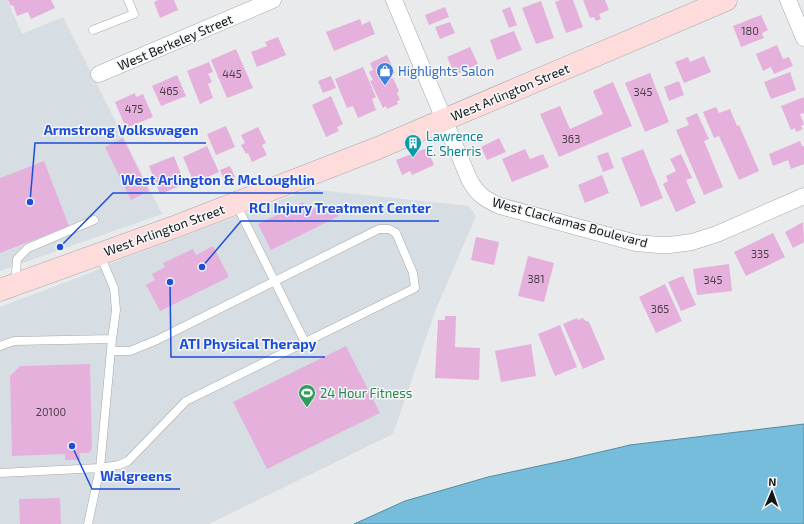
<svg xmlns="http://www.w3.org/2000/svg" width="804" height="524" viewBox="0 0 804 524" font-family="'Exo 2',sans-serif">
<rect width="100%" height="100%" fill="#e8eaeb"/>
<path fill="#d6dee4" d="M0,0H7L22,34L63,17L162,214L0,271Z
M309,189L469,206L476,216L436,309L393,434L209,524H0V307L77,278L125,258Z"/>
<path fill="#75bdda" stroke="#588b9f" d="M804,424V524H354L405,501L488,477L562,461L630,445Z"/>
<path fill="#e5b1dc" d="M8,0H51L55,8L31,19L28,12L17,16L13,5L11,6Z
M158,0H174L178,10L160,18L154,2Z
M560,0H573L583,27L566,33L555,2Z
M583,0H605L609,10L599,14L601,19L596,21L594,17L590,18Z
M541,1L554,38L536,44L522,8Z
M445,7L449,17L429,25L425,15Z
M510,7L517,25L509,28L502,10Z
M761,15L768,30L762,33L764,38L741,47L733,26Z
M360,19L362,25L370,21L375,34L334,51L326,32Z
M450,22L455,33L440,39L435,27Z
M514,31L522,50L497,60L490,40Z
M278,37L286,55L257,67L251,52L267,46L265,42Z
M777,45L783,59L789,57L793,66L774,74L771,67L763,71L756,54Z
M470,47L478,64L455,75L447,57Z
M236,49L253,88L227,98L211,60Z
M387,55L395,73L390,76L392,79L393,78L399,91L397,93L400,100L397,101L398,104L387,109L386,106L383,108L370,81L373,80L369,72L373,70L370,63Z
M704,56L711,72L684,83L675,62L688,57L690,62Z
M209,62L213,72L208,74L212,82L208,84L213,98L200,104L187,71Z
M363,67L376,97L372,99L376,110L358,118L353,106L347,108L335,79Z
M790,72L796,90L771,99L764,82Z
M650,73L669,122L645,132L625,83Z
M177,75L186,96L161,106L152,86Z
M331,76L336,88L323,93L318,81Z
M679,81L684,95L669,101L664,87Z
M613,82L632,126L559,157L540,114L560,106L570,129L603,114L593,91Z
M135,93L136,97L143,94L153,117L126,128L115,102Z
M331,96L343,124L337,127L339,131L326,137L312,105Z
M804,97V113L800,114L804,124L801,126L803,129L796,132L795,128L791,130L781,106Z
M716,107L719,113L730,109L737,126L739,125L759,171L739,180L719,136L714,138L703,112Z
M697,113L709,139L704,141L723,187L704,195L676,130L689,125L686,118Z
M226,126L235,147L216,155L207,134Z
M258,127L266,143L262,145L267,155L252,162L248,153L246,154L241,145L245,143L241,135Z
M123,138L149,191L131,200L105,147Z
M499,138L506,152L487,160L481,147Z
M800,141L802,146H804V164L791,169L788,160L773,166L769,154Z
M207,146L219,172L198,181L196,176L192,178L183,157Z
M427,148L434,165L412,175L410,171L402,175L396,160Z
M525,149L530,159L543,154L549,167L512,182L502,159Z
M643,149L663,198L641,207L621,158Z
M608,152L614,168L603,172L597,156Z
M681,154L692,178L686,180L696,203L676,212L663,184L668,181L666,176L676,171L670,159Z
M174,156L185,184L160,194L149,166Z
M44,161L69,226L0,253V178Z
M230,166L236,179L226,184L220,170Z
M602,175L609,193L585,203L578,185Z
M303,202L305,207L311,204L313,209L320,205L325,214L336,209L339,216L271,250L258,224Z
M803,222L804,242L793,248L785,232Z
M773,233L785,257L746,276L734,252Z
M476,237L499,242L494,265L471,260Z
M213,246L229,277L160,311L146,285L155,280L152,274L165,267L163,263L193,249L196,255Z
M528,256L554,263L544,302L518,296Z
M729,264L732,291L697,295L693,269Z
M683,276L696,305L681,311L668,282Z
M665,284L682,321L656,333L639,297Z
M445,316H456L455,347L480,348L479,380L435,378L438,320H445Z
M577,318L578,320L583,318L584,320L589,322L605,359L583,369L563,324Z
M560,325L577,367L555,376L538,334Z
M531,344L536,376L501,382L495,351Z
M346,346L380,413L267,469L233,402Z
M90,364L92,449L89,453H80V460H65V454L12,456L10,376L20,366Z
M60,498L61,524H20L19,499Z"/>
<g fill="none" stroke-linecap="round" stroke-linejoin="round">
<defs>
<path id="service" d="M93,30L134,14L128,0
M236,204L305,342
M18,283L16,272L17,259L28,248L94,220
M0,346L14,341L112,339L116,310L114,288L100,255
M0,473L100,468L119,465L128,461L186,401L415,288L413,273L396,233L389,229H379L157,340L130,351H111
M88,524L100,468L112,339"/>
<path id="minor" d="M394,0L469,179C477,194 484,199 500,206L636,243L659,245H670L692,242L717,234L804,196
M788,0L804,38
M99,74L273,0"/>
<path id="secondary" d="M0,290L177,226L378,148L726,0"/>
</defs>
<use href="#service" stroke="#a6a8a9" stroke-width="9"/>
<use href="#minor" stroke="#a6a8a9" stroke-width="17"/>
<use href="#secondary" stroke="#a6a8a9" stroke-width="23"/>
<use href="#service" stroke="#fff" stroke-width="8"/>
<use href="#minor" stroke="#fff" stroke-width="16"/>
<use href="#secondary" stroke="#fedcdc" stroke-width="22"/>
</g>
<defs>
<symbol id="shop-pin" viewBox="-11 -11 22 30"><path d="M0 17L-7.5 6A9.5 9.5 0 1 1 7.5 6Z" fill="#3f7fe0" stroke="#f5f7f9"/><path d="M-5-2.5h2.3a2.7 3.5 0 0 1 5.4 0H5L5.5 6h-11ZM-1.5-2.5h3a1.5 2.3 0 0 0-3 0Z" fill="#fff"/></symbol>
<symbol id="building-pin" viewBox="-11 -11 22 30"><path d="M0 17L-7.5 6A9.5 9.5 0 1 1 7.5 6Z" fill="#0f9aa8" stroke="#f5f7f9"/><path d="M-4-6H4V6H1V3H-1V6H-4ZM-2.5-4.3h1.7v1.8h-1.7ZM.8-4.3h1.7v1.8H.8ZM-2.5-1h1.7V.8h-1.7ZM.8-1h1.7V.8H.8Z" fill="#fff"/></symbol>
<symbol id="stadium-pin" viewBox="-11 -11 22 30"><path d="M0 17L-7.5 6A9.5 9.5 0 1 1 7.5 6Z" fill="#2e9e5b" stroke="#f5f7f9"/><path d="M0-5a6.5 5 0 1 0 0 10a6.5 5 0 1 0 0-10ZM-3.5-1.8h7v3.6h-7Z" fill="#fff"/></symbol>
</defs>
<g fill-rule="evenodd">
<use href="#shop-pin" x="375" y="61" width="20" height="27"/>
<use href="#building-pin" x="403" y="133" width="20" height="27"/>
<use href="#stadium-pin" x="297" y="383" width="20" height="27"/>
</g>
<g text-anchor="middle" stroke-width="3" stroke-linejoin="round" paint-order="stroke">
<g font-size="11" fill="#493d48">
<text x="750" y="35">180</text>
<text x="232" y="78">445</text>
<text x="169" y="95">465</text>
<text x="643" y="96">345</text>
<text x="134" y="113">475</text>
<text x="571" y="143">363</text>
<text x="760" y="258">335</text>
<text x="536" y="283">381</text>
<text x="713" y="284">345</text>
<text x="660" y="313">365</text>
<text x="51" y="416">20100</text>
</g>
<g font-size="13" fill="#151616" stroke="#f5f7f9">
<text transform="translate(175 42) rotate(-23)" y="5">West Berkeley Street</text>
<text transform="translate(510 92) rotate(-23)" y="5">West Arlington Street</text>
<text transform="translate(570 222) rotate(15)" y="5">West Clackamas Boulevard</text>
<text transform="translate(164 230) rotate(-20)" y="5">West Arlington Street</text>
</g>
<g font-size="13" fill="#366cbe" stroke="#f5f7f9" text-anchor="start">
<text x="398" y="76">Highlights Salon</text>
</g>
<g font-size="13" fill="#0d838f" stroke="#f5f7f9" text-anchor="start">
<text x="426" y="141">Lawrence<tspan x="426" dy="15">E. Sherris</tspan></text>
</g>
<g font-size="13" fill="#27864d" stroke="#f5f7f9" text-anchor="start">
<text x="320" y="398">24 Hour Fitness</text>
</g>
</g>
<path fill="none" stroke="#1d4ed8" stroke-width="1.5" d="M30 202L35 143H206M60 247L113 193H323M202 267L241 221H439M170 282L171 357H325M72 446L92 489H180"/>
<g fill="#1d4ed8" stroke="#f5f7f9" stroke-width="1.5">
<circle cx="30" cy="202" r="4"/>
<circle cx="60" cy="247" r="4"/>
<circle cx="202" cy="267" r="4"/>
<circle cx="170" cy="282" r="4"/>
<circle cx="72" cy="446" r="4"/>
</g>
<g font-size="14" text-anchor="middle" font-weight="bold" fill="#1d4ed8" stroke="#f5f7f9" stroke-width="3" stroke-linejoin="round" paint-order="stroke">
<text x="121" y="135">Armstrong Volkswagen</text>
<text x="218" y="185">West Arlington &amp; McLoughlin</text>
<text x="340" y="213">RCI Injury Treatment Center</text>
<text x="248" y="349">ATI Physical Therapy</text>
<text x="136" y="481">Walgreens</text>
</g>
<g transform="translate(772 492) rotate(2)" stroke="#f5f7f9" stroke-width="3" paint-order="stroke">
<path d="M0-3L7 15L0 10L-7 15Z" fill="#151616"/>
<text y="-6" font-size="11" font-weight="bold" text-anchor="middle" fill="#151616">N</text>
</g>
</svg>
